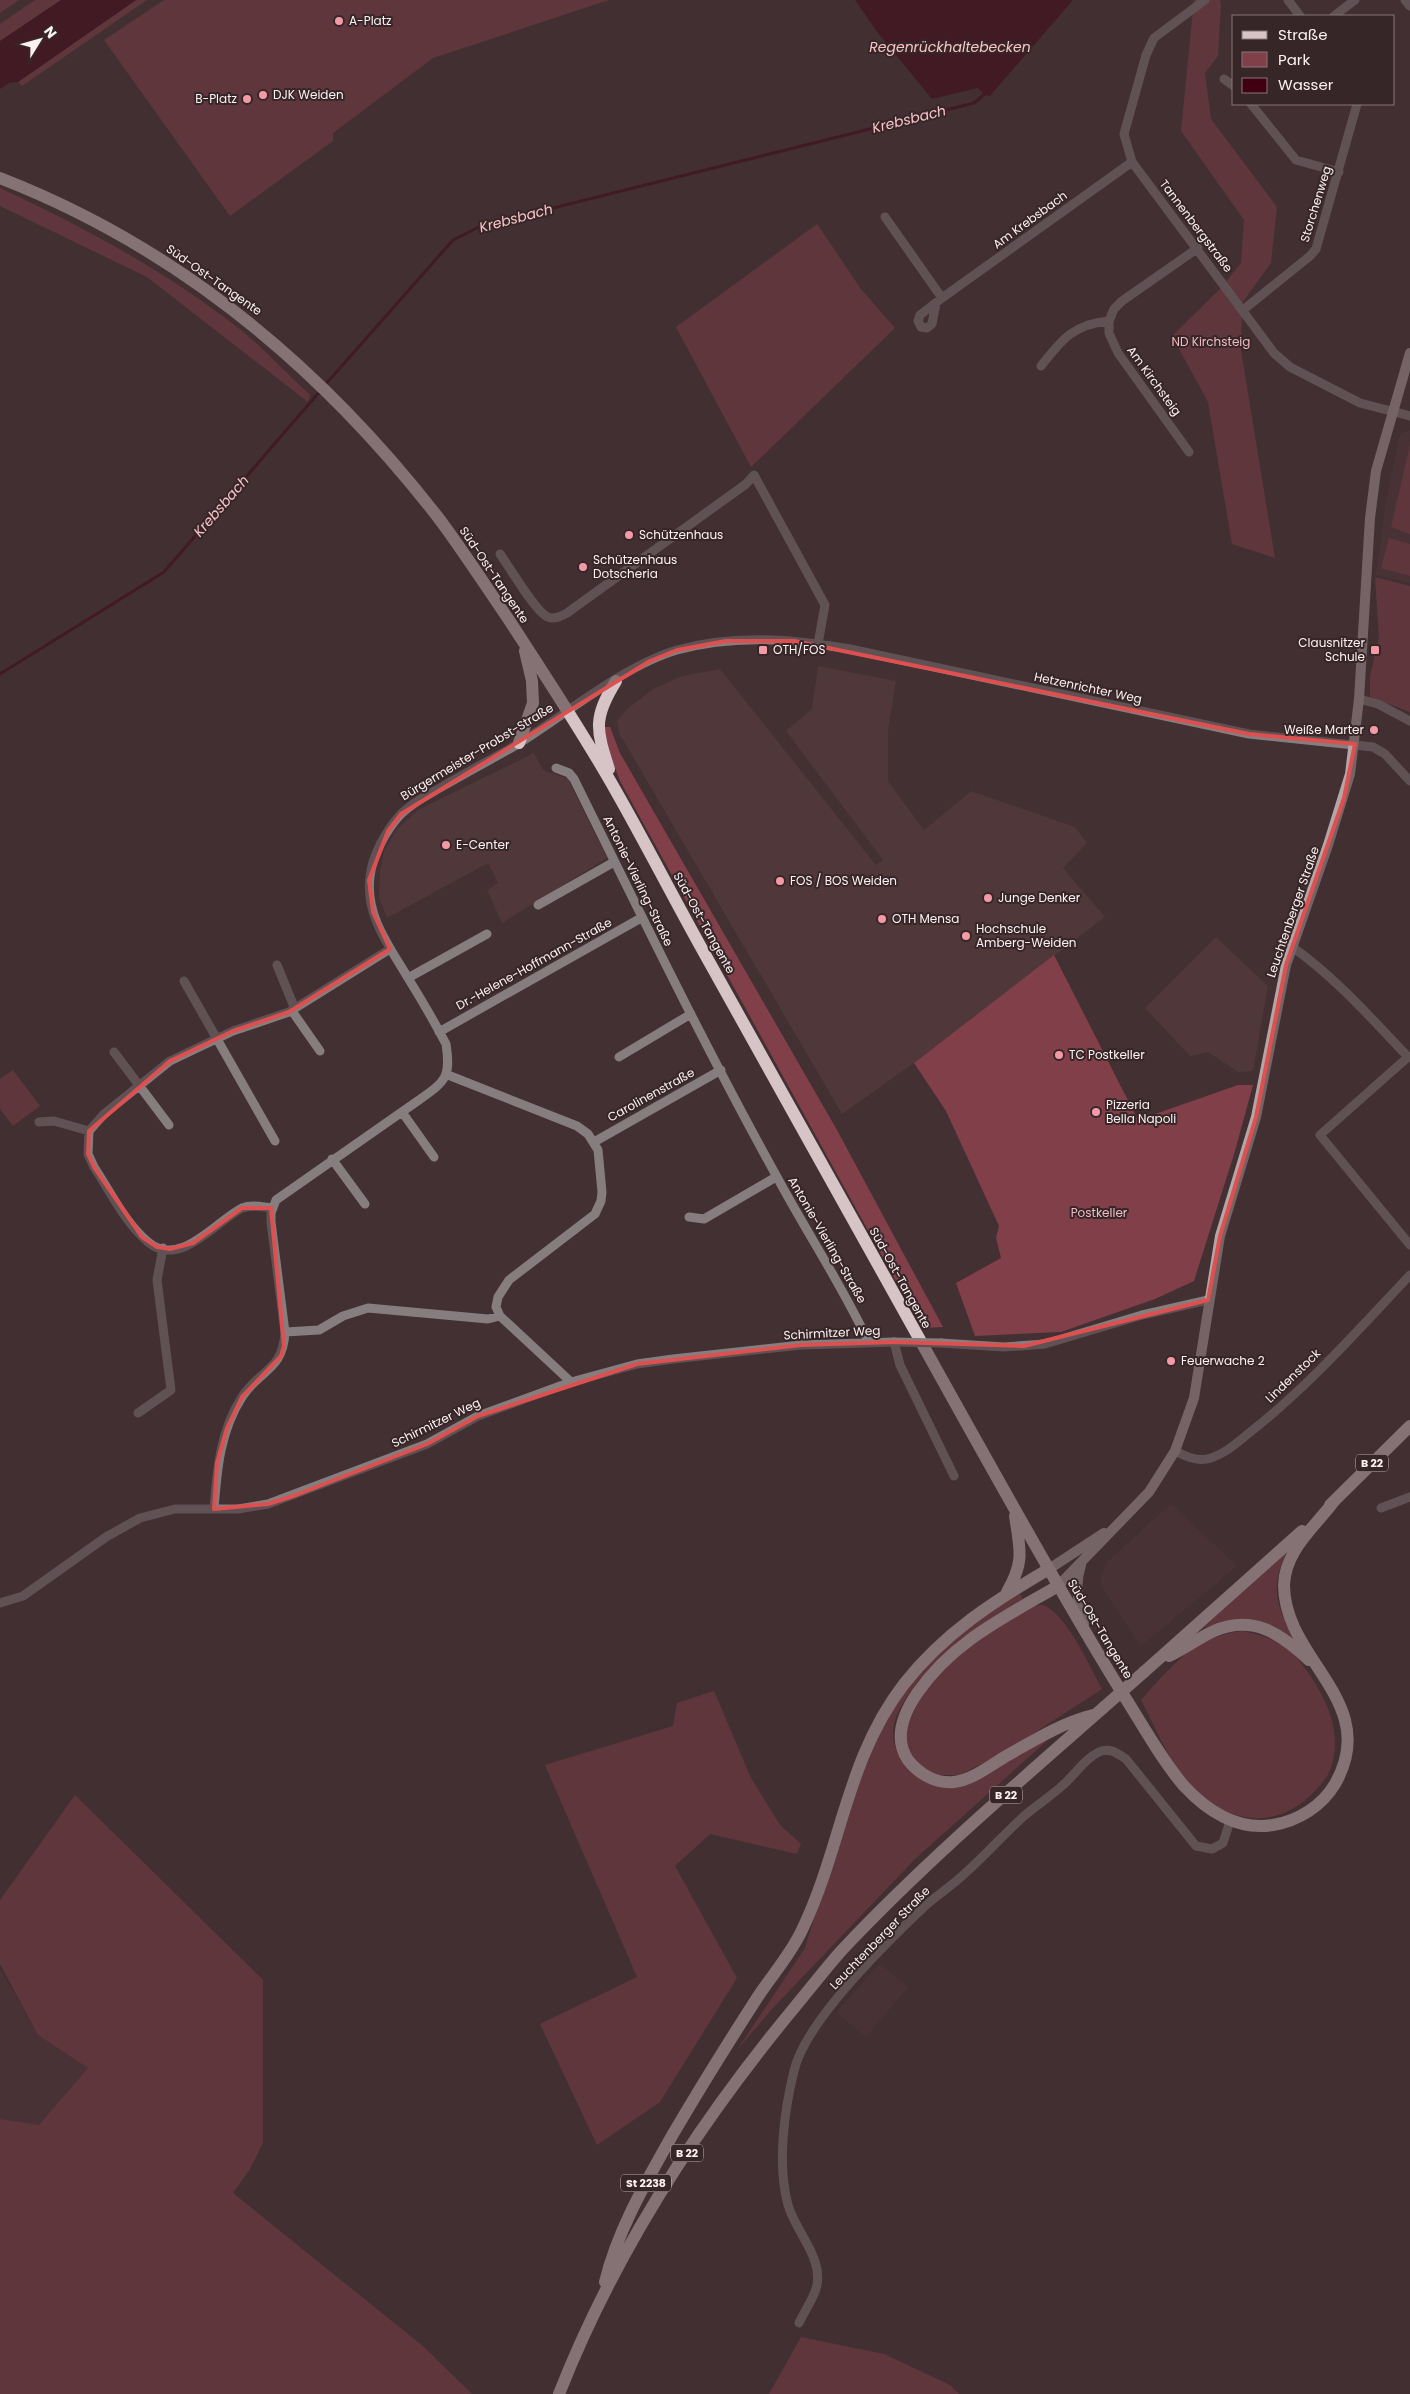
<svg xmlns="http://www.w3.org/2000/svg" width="1410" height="2394" viewBox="0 0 1410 2394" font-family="Poppins,sans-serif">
<rect width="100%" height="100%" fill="#423032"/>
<path fill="#50373a" d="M1409,430H1410V583L1376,575L1385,508L1400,434Z
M818,666L896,681L888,731V781L924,830L971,791L1075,827L1087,843L1063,868L1105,917L914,1063L842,1114L619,733L617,721L627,709L653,689L682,676L720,669L876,865L883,860L786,731L812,709Z
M534,753L543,770L568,779L607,858L502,923L487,890L498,883L488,863L387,918L379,898L380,871L384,851L397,829L418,810Z
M1216,937L1268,986L1253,1071L1238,1072L1208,1052L1190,1056L1145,1008Z
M1171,1504L1237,1566L1141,1646L1100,1584L1102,1573L1106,1563Z
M880,1964L908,1987L866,2037L836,2012Z
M0,1969L38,2035L88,2068L39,2125L0,2119Z"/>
<path fill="#813f4a" d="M0,0H19L0,13Z
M35,0H61L0,41V24Z
M136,0H147L22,86L18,82Z
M164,0H609L433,58L333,133V141L230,216L104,40Z
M1194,0H1220L1221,5L1218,56L1205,73L1211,119L1277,207L1271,263L1242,303L1241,350L1275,558L1232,544L1208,402L1172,336L1219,290L1241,263L1244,220L1181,131Z
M0,188C86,228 167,272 241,330C265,350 287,374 310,395L308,402L147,277L0,206Z
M817,224L861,289L895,328L751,467L676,327Z
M1410,445V534L1391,527Z
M1389,538L1410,544V576L1381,568Z
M1375,577L1410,586V712L1370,697V676L1379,637Z
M600,727H610L620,753L837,1130L943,1327L922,1328L620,781Z
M1054,955L1138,1120L1238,1085H1253L1235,1151L1194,1281L1155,1299L1061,1332L975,1336L956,1283L1001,1258L996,1238L999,1226L946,1111L914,1063Z
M13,1070L40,1106L13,1126L0,1109V1079Z
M1288,1549C1269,1588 1276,1604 1294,1640L1224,1622L1203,1628Z
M1020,1594L1023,1599C977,1626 940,1649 909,1694C895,1714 886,1734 900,1757C910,1775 925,1784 946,1787L1058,1731L915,1859L773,2008L737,2050L805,1948L852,1795L884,1723L919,1672L968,1626Z
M1043,1605C1066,1613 1090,1667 1102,1689L1000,1755L959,1775H937L914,1762L907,1747L905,1730L925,1688L964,1649L1032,1606Z
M1244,1631C1259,1635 1273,1638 1286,1647C1293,1652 1299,1660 1304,1667C1326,1697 1343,1731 1331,1768C1328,1777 1319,1787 1313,1793C1278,1828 1234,1825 1198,1793C1172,1770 1157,1730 1141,1700C1172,1666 1195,1635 1244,1631Z
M714,1691L751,1778L780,1825L801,1844L797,1854L710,1834L675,1866L737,1978L660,2102L597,2145L540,2024L637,1977L545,1765L673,1726L677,1703Z
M75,1795L263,1980V2143L250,2169L233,2193L424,2347L472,2394H0V2119L39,2125L88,2068L38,2035L0,1964V1900Z
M801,2337L884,2354L950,2385L959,2394H769Z"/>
<path fill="#400012" d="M61,0H136L18,82L9,83L0,89V41Z
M855,0H1073L990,96L985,95L978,88L932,99L878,33Z"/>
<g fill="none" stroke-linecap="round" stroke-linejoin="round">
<path stroke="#400012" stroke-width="3" d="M325,385L453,240L481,226L974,103L986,93
M0,674L164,572L321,390"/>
<path stroke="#867d7e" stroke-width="9" d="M1205,0L1154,38L1146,55L1124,134L1132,162L1274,353L1290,367L1360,403L1410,416
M1288,0L1300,16
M1405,0L1410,6
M1334,16L1355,0
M1224,79L1234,86
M1251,104L1296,160L1339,172
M885,217L942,298
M936,303L932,324L927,328L921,327L918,321L920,315L942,298L1132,162
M1243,310L1310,256L1316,249L1357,104
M1109,321V333L1118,353L1189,452
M1041,366C1062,339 1074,324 1109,321L1114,309L1122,301L1198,248
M500,554C509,566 536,613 548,617C554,620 561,616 567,613L746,484L754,475L825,605L818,644
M1359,699L1378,704L1410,721
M556,768L569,773L574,779C640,913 705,1047 777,1177C807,1233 842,1285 869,1343
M538,905L614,862
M1291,946C1335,977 1372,1019 1408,1057L1320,1135L1410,1245
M277,965L295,1009
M408,978L487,934
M184,981L275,1141
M292,1011L320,1051
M439,1032L641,918
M114,1052L169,1125
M619,1057L691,1014
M448,1075L577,1126L588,1134L598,1150L602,1192L601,1201L595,1214L509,1280L498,1297L496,1307L500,1316
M402,1112L434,1157
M39,1122L54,1121L89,1131
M594,1142L721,1070
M332,1159L365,1204
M273,1208C263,1207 252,1204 242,1208C216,1221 180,1269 148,1242C125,1223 110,1191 94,1167L88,1154L89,1131L104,1114L170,1061L233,1031L289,1012L390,949
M689,1217L704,1219L776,1177
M285,1332L319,1330L343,1316L368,1308L488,1319L500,1316L571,1382
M941,1343L1004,1347L1045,1344L1142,1315L1208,1300
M138,1413L171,1390L157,1280L163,1248
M1175,1451C1187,1457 1198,1462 1211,1458C1226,1453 1238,1442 1249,1433C1308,1387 1359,1329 1410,1275
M1381,1508L1410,1497
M214,1509C217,1470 220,1431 242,1397C260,1369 283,1371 285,1332L271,1222V1213L276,1200L419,1100C446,1081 451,1077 446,1044C434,1021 421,999 408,978C390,947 365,916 370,877C372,856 386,830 401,814C414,801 430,794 445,785C469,771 494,758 518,744C565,715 625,665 677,650C735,634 792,639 850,649L1249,734L1373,747L1385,754L1410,781
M0,1603L23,1596L106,1537L140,1518L175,1509H238L268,1504L427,1444L478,1416L571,1382L637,1364L673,1359L801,1345L894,1342L900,1365L954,1476
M799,2323C804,2312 812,2301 816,2289C825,2259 796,2233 788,2205C777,2165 784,2111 794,2071C805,2022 887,1942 924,1907C936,1896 950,1887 962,1876C984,1857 1003,1835 1024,1816C1037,1805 1051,1796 1063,1785C1075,1775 1084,1759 1099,1752C1109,1747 1117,1753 1126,1759L1196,1846L1212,1849L1223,1843L1230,1821"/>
<path stroke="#b4a5a7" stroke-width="10" d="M1081,1565C1074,1587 1078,1602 1084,1624
M1049,1569L1104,1533
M1058,1586L1149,1492L1175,1451L1194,1398L1220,1236L1256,1117L1286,965L1328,845L1350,774L1359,699L1370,518L1376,471L1410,353"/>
<path stroke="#d7c4c6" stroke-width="12" d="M0,178C178,247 320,366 437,516C462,549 485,585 509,620C546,677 584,734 617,793C646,844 673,897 702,949C790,1108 880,1267 968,1426C1018,1515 1067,1604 1121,1691C1141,1722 1160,1758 1184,1786C1207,1811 1238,1831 1273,1825C1298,1821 1322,1806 1335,1784C1382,1702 1284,1660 1284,1585C1285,1550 1315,1527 1335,1500
M519,743L533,703L532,681L525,651
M609,769C596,729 593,718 616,681
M1330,1505L1410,1426
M1058,1586C1029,1603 998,1619 971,1639C941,1661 880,1719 908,1760C919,1774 936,1784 954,1782C973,1780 992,1764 1008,1755C1036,1739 1062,1723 1093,1715
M1007,1592C1025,1561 1020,1550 1015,1516
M1169,1656C1185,1649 1198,1638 1214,1631C1253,1614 1281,1634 1309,1660
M1144,1672L1302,1531
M605,2282C618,2229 646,2182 673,2134C700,2088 728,2043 757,1998C772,1975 791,1954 802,1930C842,1847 846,1759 904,1684C944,1633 994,1601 1049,1569
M559,2394C614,2254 698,2124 794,2008C810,1989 825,1969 842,1950C923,1864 1014,1786 1103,1708"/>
<path stroke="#867d7e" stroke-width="9" d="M894,1342L941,1343"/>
<path stroke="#d7c4c6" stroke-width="12" d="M1103,1708L1144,1672"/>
</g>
<path d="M0 0H1410V2394H0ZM726,641H794L1249,734L1355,744L1344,798L1286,965L1256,1117L1220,1236L1208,1300L1024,1346L894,1342L801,1345L637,1364L478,1416L427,1444L296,1495L268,1504L214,1509L217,1463L227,1428L242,1397L281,1356L284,1346L271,1208H242L193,1243L170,1249L157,1247L142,1237L94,1167L88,1154L89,1131L170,1061L233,1031L289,1012L390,949L373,912L369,880L388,831L401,814L650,661L677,650Z" fill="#423032" fill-opacity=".55" fill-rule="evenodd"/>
<path fill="none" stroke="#de5050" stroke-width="4" stroke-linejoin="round" d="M726,641H794L1249,734L1355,744L1344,798L1286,965L1256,1117L1220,1236L1208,1300L1024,1346L894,1342L801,1345L637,1364L478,1416L427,1444L296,1495L268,1504L214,1509L217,1463L227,1428L242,1397L281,1356L284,1346L271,1208H242L193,1243L170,1249L157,1247L142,1237L94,1167L88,1154L89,1131L170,1061L233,1031L289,1012L390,949L373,912L369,880L388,831L401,814L650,661L677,650Z"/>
<g fill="#f49aa6" stroke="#372628" stroke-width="2">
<circle cx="339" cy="21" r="5"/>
<circle cx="263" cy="95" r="5"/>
<circle cx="247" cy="99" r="5"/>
<circle cx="629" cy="535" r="5"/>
<circle cx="583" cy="567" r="5"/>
<rect x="758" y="645" width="10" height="10" rx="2.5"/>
<rect x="1370" y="645" width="10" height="10" rx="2.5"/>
<circle cx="1374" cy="730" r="5"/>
<circle cx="446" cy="845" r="5"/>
<circle cx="780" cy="881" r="5"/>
<circle cx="988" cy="898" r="5"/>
<circle cx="882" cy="919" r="5"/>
<circle cx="966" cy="936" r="5"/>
<circle cx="1059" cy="1055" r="5"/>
<circle cx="1096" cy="1112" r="5"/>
<circle cx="1171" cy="1361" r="5"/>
</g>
<g text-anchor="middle" stroke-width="4" stroke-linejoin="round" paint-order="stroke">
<g fill="#372628" stroke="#c1b4b5" stroke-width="1">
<rect x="1356" y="1454.5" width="32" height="17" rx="4"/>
<rect x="990" y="1786.5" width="32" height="17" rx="4"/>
<rect x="671" y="2144.5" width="32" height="17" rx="4"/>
<rect x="621" y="2174.5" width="50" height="17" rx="4"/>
</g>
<g font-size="11" font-weight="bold" fill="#fcf1f2">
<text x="1372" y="1467">B 22</text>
<text x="1006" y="1799">B 22</text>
<text x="687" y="2157">B 22</text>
<text x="646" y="2187">St 2238</text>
</g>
<g font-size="12" fill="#fcf1f2" stroke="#372628" text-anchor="start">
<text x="349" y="25">A-Platz</text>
<text x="273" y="99">DJK Weiden</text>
<text x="237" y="103" text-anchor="end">B-Platz</text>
<text x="639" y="539">Schützenhaus</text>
<text x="593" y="564">Schützenhaus<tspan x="593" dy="14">Dotscheria</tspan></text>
<text x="1365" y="647" text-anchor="end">Clausnitzer<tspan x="1365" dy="14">Schule</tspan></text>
<text x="773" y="654">OTH/FOS</text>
<text x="1364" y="734" text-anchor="end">Weiße Marter</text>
<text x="456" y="849">E-Center</text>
<text x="790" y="885">FOS / BOS Weiden</text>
<text x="998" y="902">Junge Denker</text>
<text x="892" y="923">OTH Mensa</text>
<text x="976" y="933">Hochschule<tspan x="976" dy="14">Amberg-Weiden</tspan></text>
<text x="1069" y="1059">TC Postkeller</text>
<text x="1106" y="1109">Pizzeria<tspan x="1106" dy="14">Bella Napoli</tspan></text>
<text x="1181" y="1365">Feuerwache 2</text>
</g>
<g font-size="12" fill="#fcf1f2" stroke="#372628">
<text transform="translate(1316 204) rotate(-73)" y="4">Storchenweg</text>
<text transform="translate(1030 220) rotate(-36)" y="4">Am Krebsbach</text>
<text transform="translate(1196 226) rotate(53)" y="4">Tannenbergstraße</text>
<text transform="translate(214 280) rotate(35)" y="4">Süd-Ost-Tangente</text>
<text transform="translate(1154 381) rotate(54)" y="4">Am Kirchsteig</text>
<text transform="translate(494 575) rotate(56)" y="4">Süd-Ost-Tangente</text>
<text transform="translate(1088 688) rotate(12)" y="4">Hetzenrichter Weg</text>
<text transform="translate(477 752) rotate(-31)" y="4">Bürgermeister-Probst-Straße</text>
<text transform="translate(638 881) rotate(64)" y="4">Antonie-Vierling-Straße</text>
<text transform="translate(1293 912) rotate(-71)" y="4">Leuchtenberger Straße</text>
<text transform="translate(704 923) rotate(61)" y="4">Süd-Ost-Tangente</text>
<text transform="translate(534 964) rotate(-29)" y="4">Dr.-Helene-Hoffmann-Straße</text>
<text transform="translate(651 1095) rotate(-29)" y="4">Carolinenstraße</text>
<text transform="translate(827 1240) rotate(60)" y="4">Antonie-Vierling-Straße</text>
<text transform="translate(900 1278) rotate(61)" y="4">Süd-Ost-Tangente</text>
<text transform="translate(832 1333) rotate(-3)" y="4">Schirmitzer Weg</text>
<text transform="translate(1293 1376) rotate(-44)" y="4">Lindenstock</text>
<text transform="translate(436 1423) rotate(-26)" y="4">Schirmitzer Weg</text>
<text transform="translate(1100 1629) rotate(59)" y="4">Süd-Ost-Tangente</text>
<text transform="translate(880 1938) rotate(-46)" y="4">Leuchtenberger Straße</text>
</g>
<g font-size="12" fill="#f0bcc1" stroke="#372628">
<text x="1211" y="346">ND Kirchsteig</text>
<text x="1099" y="1217">Postkeller</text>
</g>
<g font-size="14" font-style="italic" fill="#f9c4c9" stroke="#372628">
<text x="950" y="52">Regenrückhaltebecken</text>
<text transform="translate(909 119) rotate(-14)" y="5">Krebsbach</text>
<text transform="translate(516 218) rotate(-15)" y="5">Krebsbach</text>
<text transform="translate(221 506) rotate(-49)" y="5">Krebsbach</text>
</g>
</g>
<rect x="1232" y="15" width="162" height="90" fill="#372628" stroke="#867779"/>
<rect x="1242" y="31" width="25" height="8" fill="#d7c4c6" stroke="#867779"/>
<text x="1278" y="40" font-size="15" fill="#fcf1f2">Straße</text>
<rect x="1242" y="52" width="25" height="15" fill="#813f4a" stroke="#867779"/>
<text x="1278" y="65" font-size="15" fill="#fcf1f2">Park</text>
<rect x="1242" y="78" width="25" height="15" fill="#400012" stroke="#867779"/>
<text x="1278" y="90" font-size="15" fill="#fcf1f2">Wasser</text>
<g transform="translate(40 40) rotate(53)" stroke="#372628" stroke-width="4" paint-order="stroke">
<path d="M0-4L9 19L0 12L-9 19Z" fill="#fcf1f2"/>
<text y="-8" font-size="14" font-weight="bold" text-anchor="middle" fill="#fcf1f2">N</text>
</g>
</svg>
